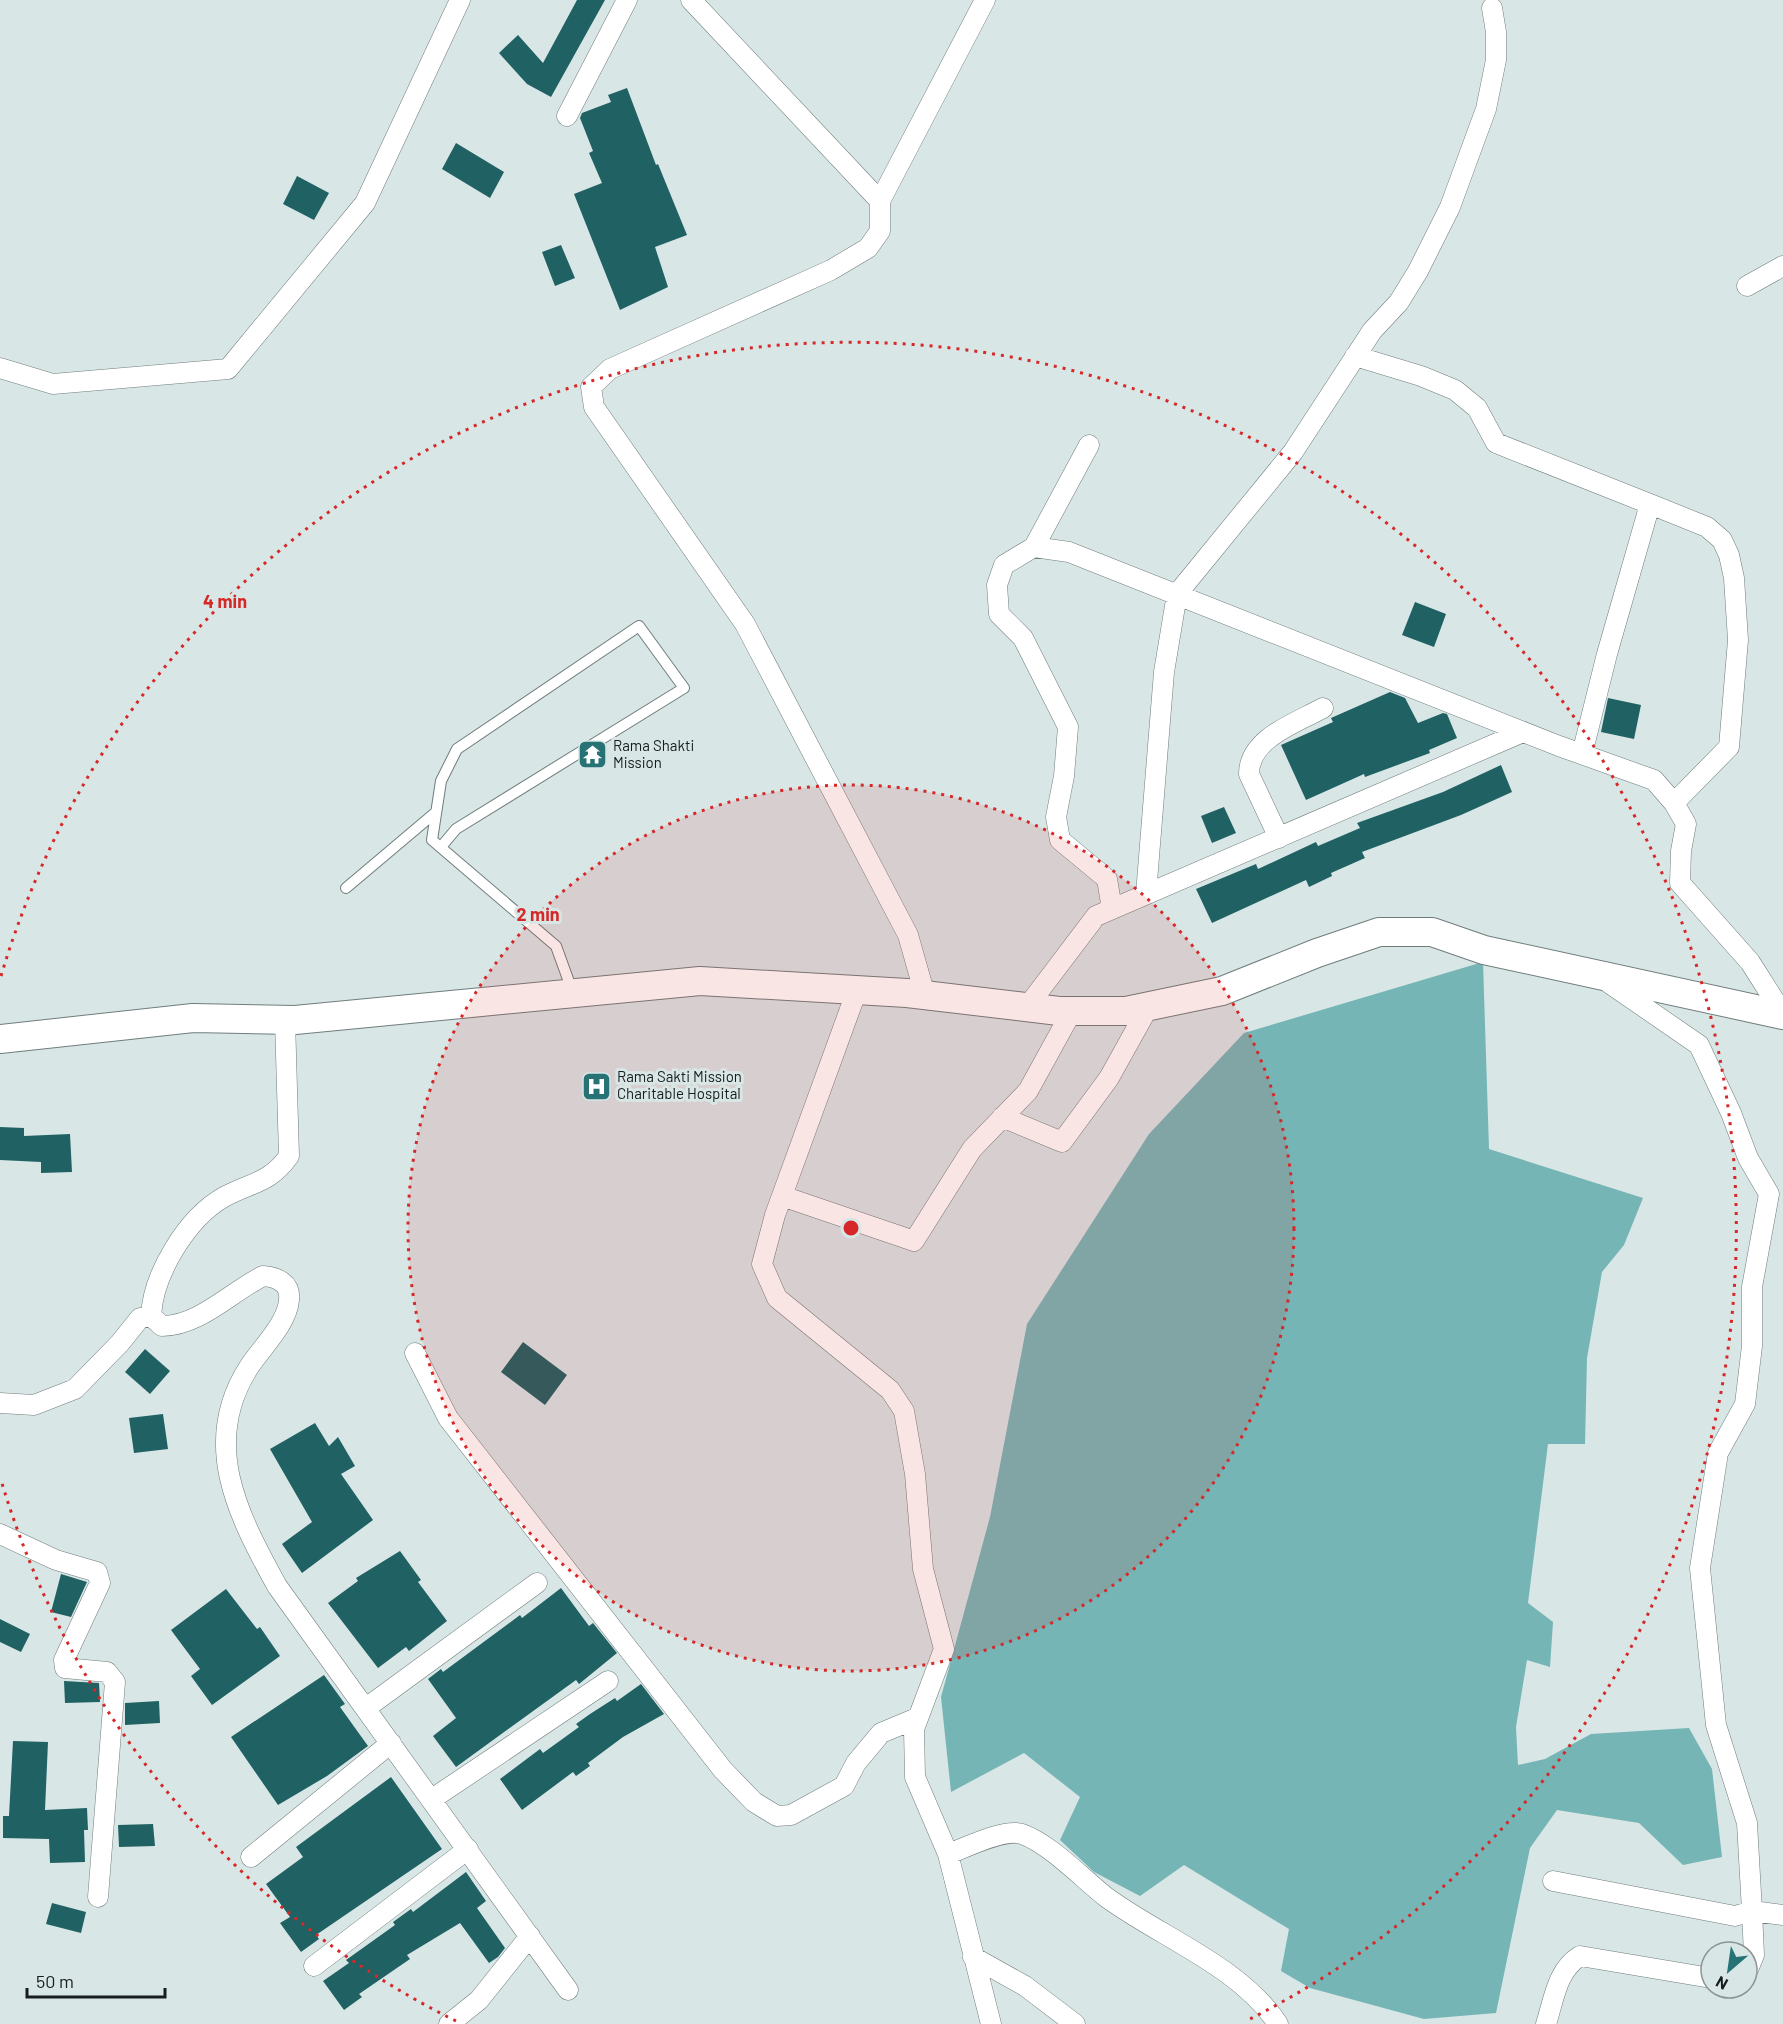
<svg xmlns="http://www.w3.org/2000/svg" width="1783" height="2024" viewBox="0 0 1783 2024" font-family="Barlow,sans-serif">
<rect width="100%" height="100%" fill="#d8e6e6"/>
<path fill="#76b5b6" d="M1483,962L1489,1149L1643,1198L1624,1245L1602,1272L1587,1358L1585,1444H1548L1528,1603L1553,1622L1550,1667L1527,1660L1516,1727L1518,1765L1545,1759L1591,1734L1689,1728L1712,1769L1722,1857L1683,1865L1639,1823L1557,1810L1530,1848L1496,2013L1424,2019L1310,1988L1281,1971L1289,1929L1184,1865L1140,1896L1094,1872L1060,1840L1080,1797L1024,1753L951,1792L941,1697L990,1517L1027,1324L1149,1134L1244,1033Z"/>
<path fill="#206163" d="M577,0H605L551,97L527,84L499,53L518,35L543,63Z
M627,88L656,165L658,164L687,235L655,247L668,287L620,310L574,194L602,183L589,153L593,151L580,118L582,113L611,102L608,95Z
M456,143L504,172L490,198L442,169Z
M297,176L329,193L314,220L283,204Z
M561,245L575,278L555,286L542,252Z
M1415,602L1446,614L1434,647L1402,635Z
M1390,692L1405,698L1418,723L1443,713L1447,714L1457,738L1429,750L1430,753L1365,777L1364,774L1306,800L1281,745L1333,722L1331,718Z
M1608,698L1641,705L1634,739L1601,732Z
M1501,765L1512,792L1461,815L1362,852L1365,858L1331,873L1332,876L1309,887L1306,880L1212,923L1196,889L1256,864L1258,869L1316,842L1318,846L1360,828L1357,823L1443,792Z
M1224,807L1236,833L1212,843L1201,816Z
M0,1127L24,1128V1136L70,1134L72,1172L41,1173V1162L0,1160Z
M523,1342L567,1375L545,1405L501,1372Z
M145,1349L170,1371L150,1394L125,1372Z
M163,1414L168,1449L134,1453L129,1418Z
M315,1423L329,1446L338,1437L355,1466L341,1474L373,1520L302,1573L282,1544L312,1522L270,1449Z
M400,1551L421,1580L418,1582L447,1621L409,1651L406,1647L378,1668L328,1603L358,1581L356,1578Z
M61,1574L87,1582L71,1617L51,1612Z
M561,1588L589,1626L593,1623L617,1653L579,1684L576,1680L456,1767L433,1736L456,1718L428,1679L441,1669L443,1672L520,1615L522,1618Z
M226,1589L257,1629L260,1627L280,1656L212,1705L191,1676L200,1669L171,1630Z
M0,1619L30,1634L21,1652L0,1642Z
M324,1675L345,1704L340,1707L368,1746L327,1776L278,1805L231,1737Z
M64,1681L99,1683L100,1702L65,1703Z
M641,1684L664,1714L623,1737L588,1763L590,1766L576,1776L573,1772L522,1810L500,1779L540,1749L543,1753L579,1727L576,1724L590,1714L615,1698L617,1701Z
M159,1701L160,1723L125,1725V1703Z
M13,1741L48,1742L45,1810L87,1808L88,1830H84L85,1862L50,1863L49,1839L3,1838V1816H9Z
M391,1777L442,1849L316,1935L319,1939L301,1952L280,1923L290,1917L266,1884L303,1857L296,1847Z
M153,1824L155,1846L119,1847L118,1825Z
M466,1872L486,1901L477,1908L505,1948L498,1957L489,1963L460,1923L407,1955L410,1959L359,1994L362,1997L344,2010L323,1981L349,1963L346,1960L395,1925L393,1922L411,1909L413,1912Z
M52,1903L86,1912L81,1933L46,1924Z"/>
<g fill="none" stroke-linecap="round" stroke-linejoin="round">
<defs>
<path id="lane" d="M441,847L456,829L684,688L639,626L457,749L441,781L432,840L556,946L573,993
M346,888L436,812"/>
<path id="street" d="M691,0L880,201V231L868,248L831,270L610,369L591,387L594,407L745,624L908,935L925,995
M567,116L627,0
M880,201L985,0
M1747,286L1783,266
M1355,356L1421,376L1455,390L1477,408L1496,443L1650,504L1607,654L1582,754
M0,368L53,384L228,369L365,203L460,0
M1089,445L1034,547L1004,565L997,585L999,614L1023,638L1068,727L1064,776L1056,817L1060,840L1107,879L1112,909
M1650,504L1707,527L1722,540L1729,555L1734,578L1738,640L1729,747L1674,803
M1034,547L1069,552L1559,746L1654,780L1674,803L1686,824L1681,851L1680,883L1750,962L1783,1014
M1279,838L1249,774C1249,738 1296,723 1323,708
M1146,894L1164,672L1177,594L1293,452L1372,331L1399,302L1418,271L1450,207L1486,109L1496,60V32L1492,8
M1609,983L1699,1045L1731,1113L1748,1158L1769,1194L1752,1287V1346L1745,1404L1718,1453L1700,1568L1716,1725L1747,1823L1752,1911L1783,1915
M857,990L775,1215L762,1264L777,1298L890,1390L904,1411L915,1474L923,1569L944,1649L914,1729L915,1777L948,1854L991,2024
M1027,1007L1096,916L1523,732
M285,1020L289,1156C269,1184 251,1182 224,1197C187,1218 153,1274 151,1316L162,1326C199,1326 231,1292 263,1276C277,1277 291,1283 289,1300C287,1324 262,1347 249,1367C200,1443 238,1515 277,1586L568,1990
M1002,1117L1062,1142L1109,1078L1149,1006
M782,1196L914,1241L972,1149L1028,1091L1072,1011
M415,1353L448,1418L723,1770L754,1802L777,1816L791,1815L844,1786L856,1763L881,1733L917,1718
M0,1403L34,1405L75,1389L120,1343L140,1318L151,1316
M0,1534L56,1560L97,1572L100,1583L64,1660L65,1668L107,1672L115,1682L98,1897
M366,1708L537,1583
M432,1799L608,1681
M948,1854C965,1848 1004,1828 1022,1834C1050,1844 1082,1878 1106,1897C1160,1937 1240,1966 1278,2024
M251,1857L391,1743
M1553,1881L1735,1916L1752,1911L1754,1955L1747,1972
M973,1957L1025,1986L1075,2024
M314,1966L468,1849
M449,2024L479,2000L530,1936
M1546,2024C1554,1999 1557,1970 1580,1956L1711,1978"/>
<path id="secondary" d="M0,1039L193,1018L295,1020L700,981L907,993L1059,1011H1126L1222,991L1317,953L1379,932H1432L1484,950L1783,1015"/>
</defs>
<use href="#lane" stroke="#707d7d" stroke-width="12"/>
<use href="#street" stroke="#707d7d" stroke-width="21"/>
<use href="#secondary" stroke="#707d7d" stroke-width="30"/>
<use href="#lane" stroke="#fff" stroke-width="10"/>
<use href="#street" stroke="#fff" stroke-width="20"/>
<use href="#secondary" stroke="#fff" stroke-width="28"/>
</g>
<circle cx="851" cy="1228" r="443" fill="#d62828" fill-opacity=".12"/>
<g fill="none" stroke="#d62828" stroke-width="3" stroke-dasharray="3 6">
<circle cx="851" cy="1228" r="443"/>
<path d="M456 2021A886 886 0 0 1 1 1480M1 976A886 886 0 1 1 1246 2021"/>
</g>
<defs>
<symbol id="temple-square" viewBox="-11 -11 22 22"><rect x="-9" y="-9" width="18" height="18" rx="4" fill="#277274" stroke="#d8e6e6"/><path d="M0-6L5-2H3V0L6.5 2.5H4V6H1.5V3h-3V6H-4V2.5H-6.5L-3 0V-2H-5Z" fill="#fff"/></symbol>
<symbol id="hospital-square" viewBox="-11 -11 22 22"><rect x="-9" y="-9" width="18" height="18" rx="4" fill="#277274" stroke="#d8e6e6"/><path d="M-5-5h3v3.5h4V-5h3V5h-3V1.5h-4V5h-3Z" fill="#fff"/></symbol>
</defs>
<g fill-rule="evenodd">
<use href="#temple-square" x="576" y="738" width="33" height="33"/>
<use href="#hospital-square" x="580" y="1070" width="33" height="33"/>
</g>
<g text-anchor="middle" stroke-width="6" stroke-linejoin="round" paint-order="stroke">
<g font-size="15" fill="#171c1c" stroke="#d8e6e6" text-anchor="start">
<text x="613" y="751">Rama Shakti<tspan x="613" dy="17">Mission</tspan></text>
<text x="617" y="1082">Rama Sakti Mission<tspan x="617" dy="17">Charitable Hospital</tspan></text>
</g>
</g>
<circle cx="851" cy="1228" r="9" fill="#d62828" stroke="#d8e6e6" stroke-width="3"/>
<g font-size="18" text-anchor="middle" font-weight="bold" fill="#d62828" stroke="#d8e6e6" stroke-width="6" stroke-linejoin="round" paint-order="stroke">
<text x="225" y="608">4 min</text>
<text x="538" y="921">2 min</text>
</g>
<g transform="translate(1729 1970) rotate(209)"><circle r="28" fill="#d8e6e6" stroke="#8b9595" stroke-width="1.5"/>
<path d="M0-4.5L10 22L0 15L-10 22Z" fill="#277274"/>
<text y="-9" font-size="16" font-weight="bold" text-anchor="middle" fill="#171c1c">N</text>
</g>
<path d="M27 1988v9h138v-9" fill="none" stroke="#171c1c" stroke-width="3"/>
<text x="36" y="1988" font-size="18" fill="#171c1c" stroke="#d8e6e6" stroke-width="4.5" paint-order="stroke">50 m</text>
</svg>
